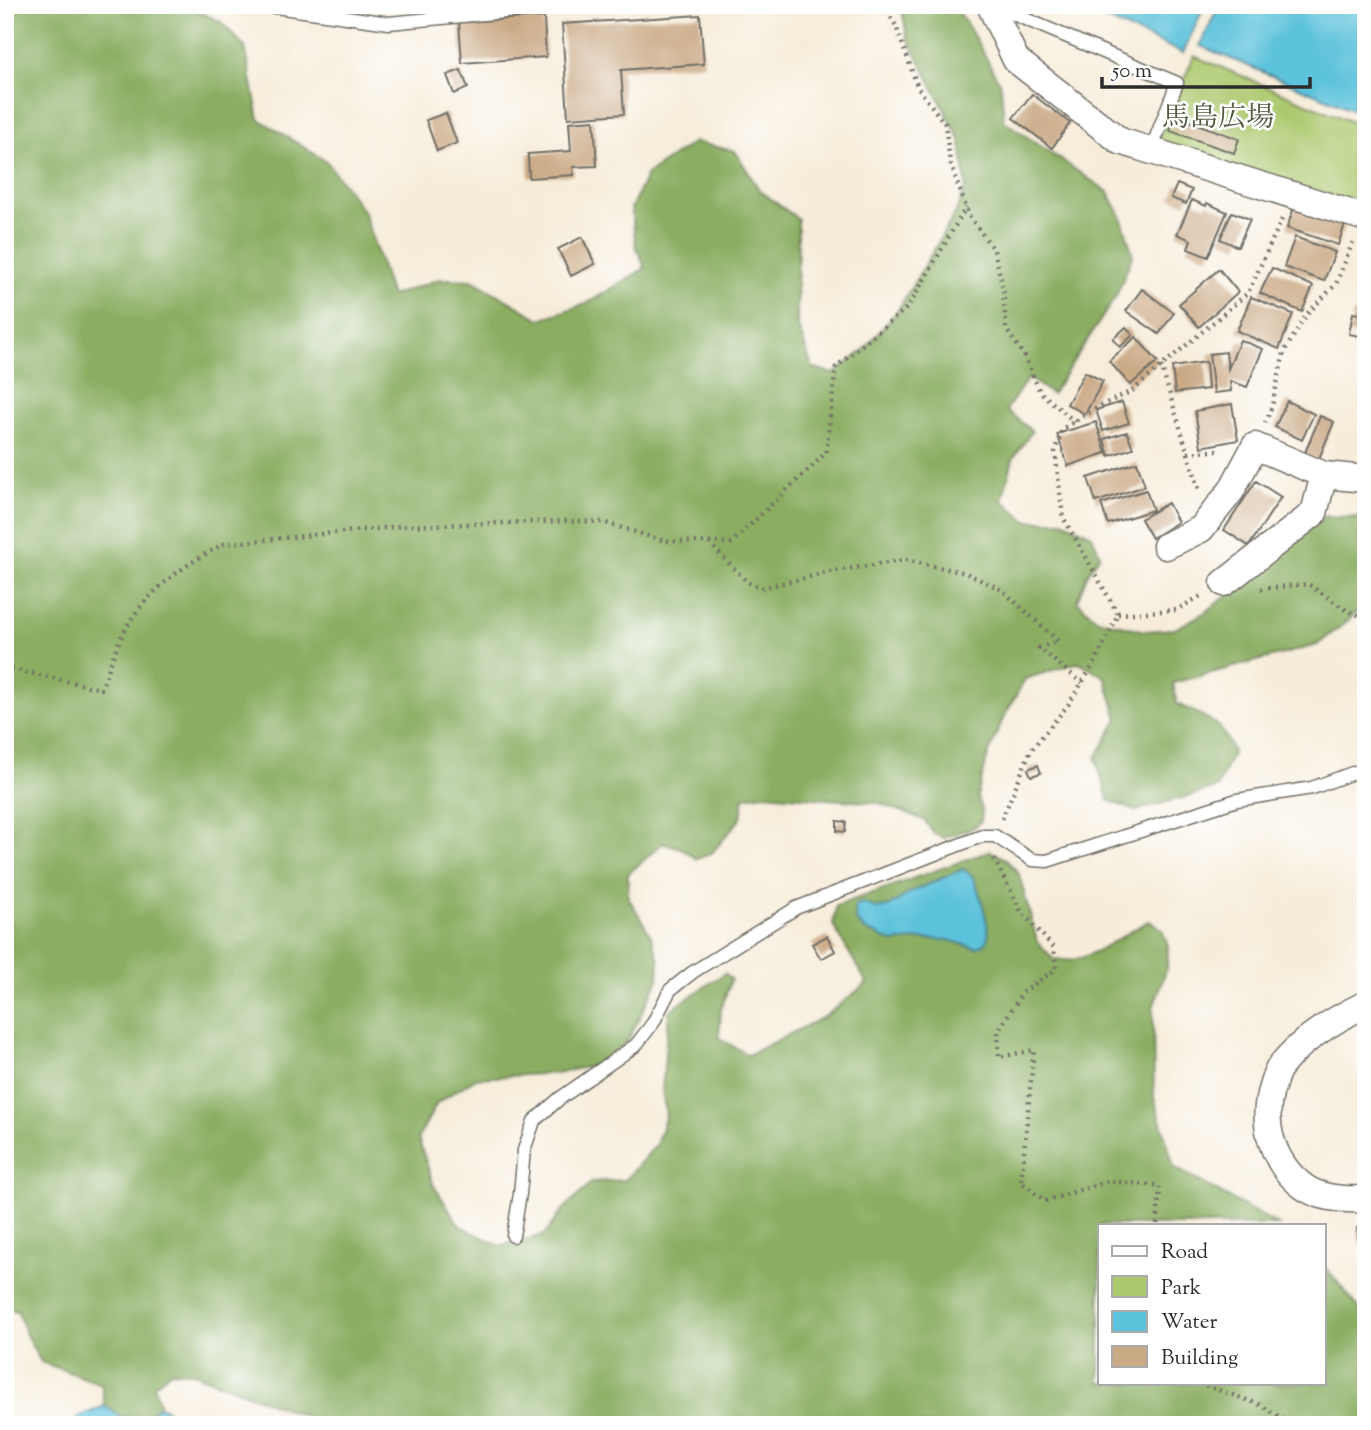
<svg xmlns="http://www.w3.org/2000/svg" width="1371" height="1430" viewBox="0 0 1371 1430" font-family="'Sorts Mill Goudy','Noto Serif JP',serif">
<rect width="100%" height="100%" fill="#fff"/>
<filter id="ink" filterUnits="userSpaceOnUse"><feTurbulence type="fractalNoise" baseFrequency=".0143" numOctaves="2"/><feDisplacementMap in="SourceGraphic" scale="14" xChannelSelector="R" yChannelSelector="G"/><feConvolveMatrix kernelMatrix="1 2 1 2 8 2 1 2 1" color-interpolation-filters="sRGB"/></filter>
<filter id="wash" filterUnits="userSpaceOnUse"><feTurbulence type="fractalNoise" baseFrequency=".00686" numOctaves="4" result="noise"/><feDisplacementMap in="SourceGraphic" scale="28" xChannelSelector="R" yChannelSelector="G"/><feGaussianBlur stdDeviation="1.57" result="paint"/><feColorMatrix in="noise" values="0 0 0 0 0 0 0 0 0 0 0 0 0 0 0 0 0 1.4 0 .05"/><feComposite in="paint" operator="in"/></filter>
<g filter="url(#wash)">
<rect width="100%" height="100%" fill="#f6ecd9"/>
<path fill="#adc970" stroke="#6c7a4e" stroke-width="2" d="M1194,56L1366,128V197L1358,210L1156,144Z"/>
<path fill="#8aad62" stroke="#5a6c46" stroke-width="2" d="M5,5H183L220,21L245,47L259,119L327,162L364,212L391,296L440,279L472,280L540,319L586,304L645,268L636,246L631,208L647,174L694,142L735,151L760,191L798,219L797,323L812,367L834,374L864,350L898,310L956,212L966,186L961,142L907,36L901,5H955L981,48L1001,86L1004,121L1108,192L1121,216L1133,255L1116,296L1052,394L1028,378L1006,410L1032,431L1013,459L1002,500L1027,521H1063L1092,535L1100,555L1087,575L1077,601L1097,619L1145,631L1175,629L1206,612L1325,516L1366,518V602L1350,619L1317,645L1173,683L1177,704C1207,718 1221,720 1233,752L1217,788L1135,811L1108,800L1096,758L1118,719L1105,677L1079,662L1025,679L1002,721L988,755L977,797L982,810L981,821L975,827L944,838L934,834L924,820L879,803L764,794L744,797L741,818L712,853L697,859L681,848L663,843L628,874V897L651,936L659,960L658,980L627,1042L597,1065L556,1073L476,1078L437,1103L418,1138L434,1186L460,1226L500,1246L544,1235L561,1212L592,1182L625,1180L656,1145L666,1115L662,1090L669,1011L725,973L731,979L721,1010L719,1038L748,1055L824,1017L867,983L833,925L836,906L990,851L1006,859L1019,874L1037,941L1053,959C1058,959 1065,961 1070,960C1092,959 1128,931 1149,921L1162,929L1168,946L1167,967L1153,1008L1154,1098L1174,1167L1278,1225H1100V1383H1324V1266L1360,1309L1366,1325V1425H328L190,1372L171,1371L154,1385L160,1406L143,1419L121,1417L105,1406L101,1384L41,1362L26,1335L18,1312L5,1306Z"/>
<path fill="#5dc2db" stroke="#447683" stroke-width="2" d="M1073,5H1205L1183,53Z
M1219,5H1366V115L1200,46Z
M963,869C967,872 969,872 972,876C978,884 990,928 988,937C987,944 981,946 976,948L948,940L926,939L893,942L865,930L856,920L855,906L862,903L877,908L888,907L913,891Z
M105,1406L121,1417L143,1419L160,1406L193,1425H69L80,1416Z"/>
<g id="blocks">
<path fill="#caa985" d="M700,15L704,64L621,70L624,114L568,118L562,24Z
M544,17L546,57L462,63L459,22Z
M461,70L468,88L454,94L447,75Z
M1032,94L1070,123L1052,148L1013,118Z
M446,113L457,143L437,151L426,120Z
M1175,116L1239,139L1234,153L1170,131Z
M594,120L597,166L573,167L574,175L529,178L528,154L571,151L569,122Z
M1177,184L1192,190L1186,204L1171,198Z
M1192,200L1206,206L1207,203L1227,212L1208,257L1188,249L1191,240L1177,234Z
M1295,204L1346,221L1338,245L1287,228Z
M1232,212L1250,219L1238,247L1220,239Z
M582,237L595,264L571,276L558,249Z
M1295,237L1335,252L1324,281L1284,267Z
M1272,268L1313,286L1302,312L1260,293Z
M1219,269L1238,292L1199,327L1179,304Z
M1142,289L1174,313L1159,334L1126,311Z
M1251,297L1293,314L1279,349L1237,331Z
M1353,313L1366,315V337L1349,334Z
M1126,327L1133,335L1120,347L1113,339Z
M1136,337L1158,362L1130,385L1109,361Z
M1240,340L1263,349L1247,387L1230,381L1231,391L1214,393L1209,354L1226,352L1228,369Z
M1206,362L1208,389L1175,393L1172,367Z
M1085,372L1103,381L1085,414L1067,404Z
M1287,401L1314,414L1302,440L1275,427Z
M1122,402L1129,423L1103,431L1096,410Z
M1232,404L1238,440L1201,447L1195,411Z
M1320,416L1334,422L1318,461L1304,455Z
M1096,422L1106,453L1068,466L1057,434Z
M1127,432L1133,448L1109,456L1104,439Z
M1137,462L1145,486L1096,502L1088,478Z
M1256,481L1281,497L1249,546L1224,530Z
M1146,490L1153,510L1108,524L1101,504Z
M1168,503L1178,522L1152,538L1141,519Z
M1038,765L1041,773L1031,776L1028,769Z
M837,821L846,822L845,832L837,831Z
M827,936L835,951L821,959L812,944Z
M1366,1226V1245L1360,1246L1357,1228Z"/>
</g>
</g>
<g filter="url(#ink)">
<use href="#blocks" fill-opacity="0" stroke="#726f68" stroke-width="2"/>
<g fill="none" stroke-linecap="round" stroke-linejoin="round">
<defs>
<path id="lane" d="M261,5L389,23L577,5
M992,5L1177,83L1151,150
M513,1236L520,1194L524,1150L534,1121L559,1099L636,1045L653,1023L670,990L693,972L796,908L982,836H995L1032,860L1047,861L1237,800L1312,788L1366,768"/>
<path id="street" d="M990,5L1016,60L1120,141L1366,218
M1166,546L1201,529L1231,491L1255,446L1324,475L1366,479
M1224,583L1314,513L1324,475
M1366,1004C1335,1019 1301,1039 1280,1067C1276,1072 1274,1081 1272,1087C1260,1123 1273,1164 1304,1187C1321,1199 1346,1200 1366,1199"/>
</defs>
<use href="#lane" stroke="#726f68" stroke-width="15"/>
<use href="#street" stroke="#726f68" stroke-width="29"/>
<path stroke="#726f68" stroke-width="4.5" stroke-dasharray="2 5" stroke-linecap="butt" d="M884,5L896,26L918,88L945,124L950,162L969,216L994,250L1003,288L1006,329L1025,357L1040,392L1075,422
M1161,366L1199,489
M1265,423L1272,406L1284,352L1307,314L1336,284L1354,239
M1188,453L1222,450
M709,543L747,582L761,588L835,571L905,560L966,573L1002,590L1058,641L1039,648L1082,683
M1261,589L1308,584L1346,610L1366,618
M1118,614L1176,610L1201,596
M5,667L101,689C109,670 115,647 126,628C147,591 186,563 224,544L402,526L565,521L602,522L665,541L731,543L826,453L836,367L909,306L966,207
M1002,819L1031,750L1068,705L1095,662L1118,614L1063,517L1055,451L1062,429L1102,405L1132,391L1248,293L1282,219
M994,859L1021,911L1054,948L1056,969L1023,992L998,1031L999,1057L1034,1050L1021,1182L1045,1201L1109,1181L1160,1186L1157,1225
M1199,1383L1261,1405L1292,1425"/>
<use href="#lane" stroke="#fff" stroke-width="12"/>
<use href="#street" stroke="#fff" stroke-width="26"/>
</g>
</g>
<g text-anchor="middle" stroke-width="5" stroke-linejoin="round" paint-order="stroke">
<g font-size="28" fill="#525a40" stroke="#fff">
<text x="1218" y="126">馬島広場</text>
</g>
</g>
<rect width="1371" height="1430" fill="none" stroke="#fff" stroke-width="28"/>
<rect x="1098" y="1224" width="228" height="161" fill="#ffffff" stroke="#aaaaaa" stroke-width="2"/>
<rect x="1112" y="1246" width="35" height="10" fill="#ffffff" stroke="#aaaaaa" stroke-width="2"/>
<text x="1161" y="1258" font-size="21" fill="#2b2b2b">Road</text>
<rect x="1112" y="1276" width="35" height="21" fill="#adc970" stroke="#aaaaaa" stroke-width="2"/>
<text x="1161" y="1294" font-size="21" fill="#2b2b2b">Park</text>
<rect x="1112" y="1311" width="35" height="21" fill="#5dc2db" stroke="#aaaaaa" stroke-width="2"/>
<text x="1161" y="1328" font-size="21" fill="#2b2b2b">Water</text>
<rect x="1112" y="1346" width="35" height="21" fill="#caa985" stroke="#aaaaaa" stroke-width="2"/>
<text x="1161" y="1364" font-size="21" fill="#2b2b2b">Building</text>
<path d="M1102 77v10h208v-10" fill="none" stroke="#2b2b2b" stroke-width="3.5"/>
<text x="1112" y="77" font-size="21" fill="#2b2b2b" stroke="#ffffff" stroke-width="5" paint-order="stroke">50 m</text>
</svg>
